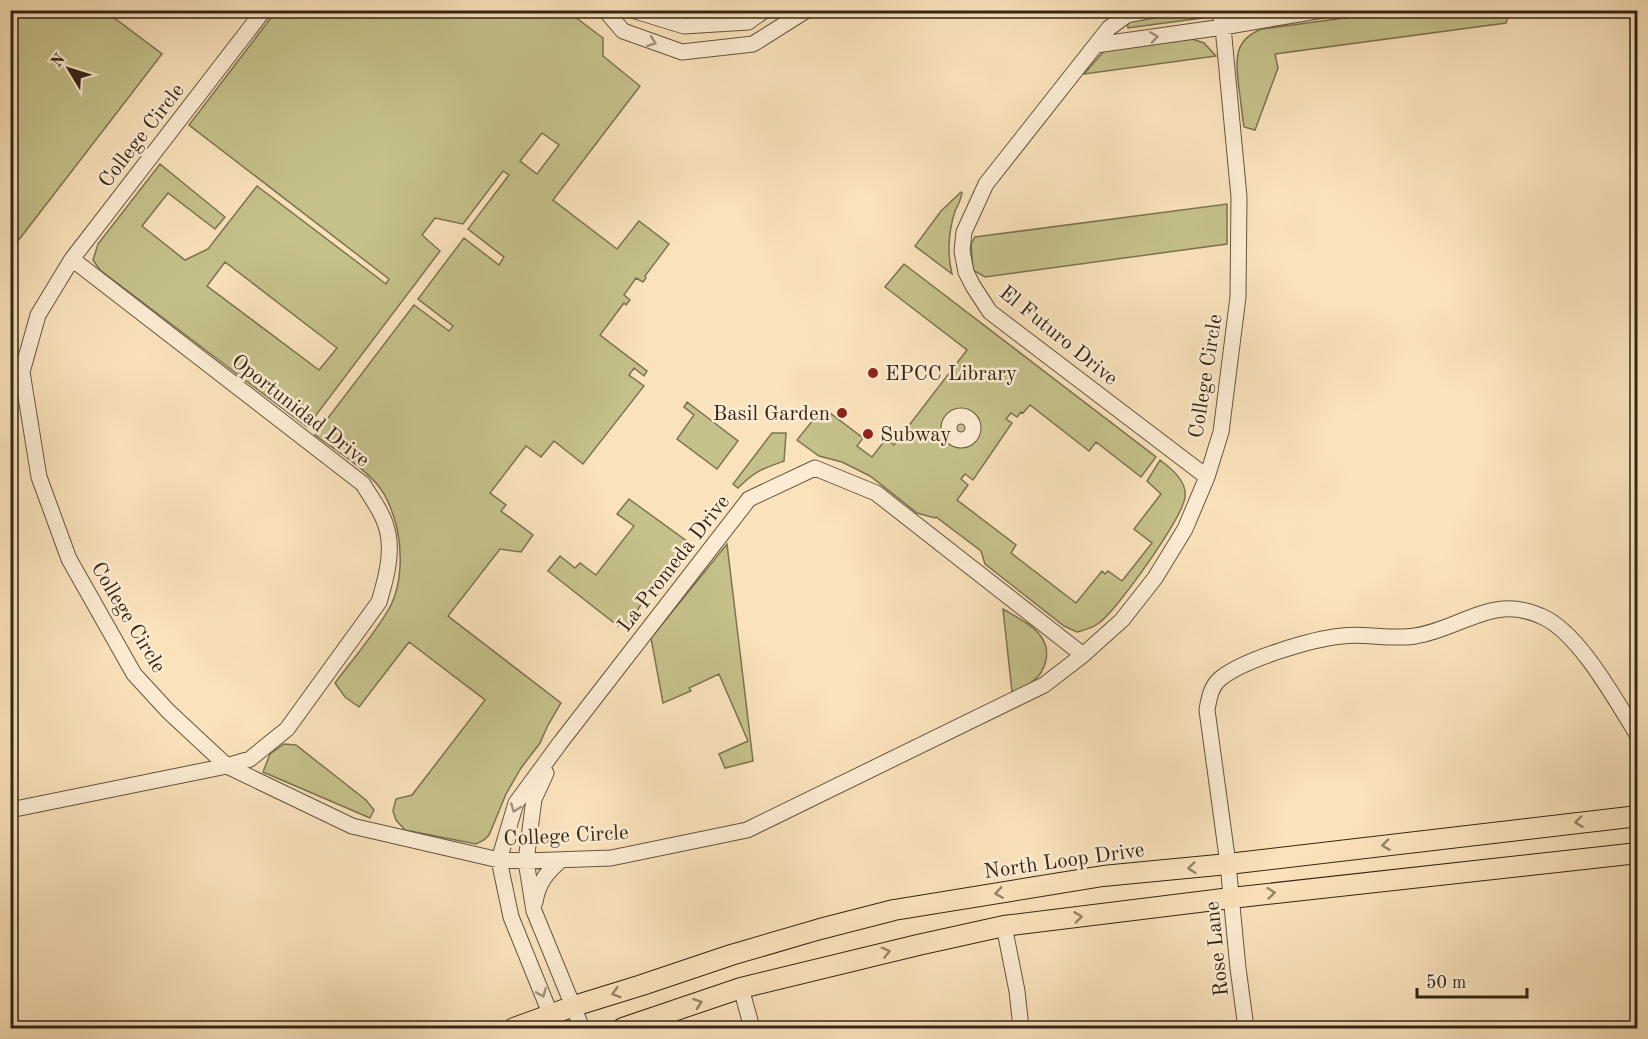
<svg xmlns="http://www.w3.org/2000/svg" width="1648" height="1039" viewBox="0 0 1648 1039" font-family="'Old Standard TT',serif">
<rect width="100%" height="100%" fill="#fae2bb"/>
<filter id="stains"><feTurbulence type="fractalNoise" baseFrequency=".00333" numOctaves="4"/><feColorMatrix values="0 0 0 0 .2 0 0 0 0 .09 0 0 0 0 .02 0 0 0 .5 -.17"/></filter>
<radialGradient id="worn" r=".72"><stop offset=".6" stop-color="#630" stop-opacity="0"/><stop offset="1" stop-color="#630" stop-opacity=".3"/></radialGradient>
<path fill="#c5c18b" stroke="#7c7350" stroke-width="1.5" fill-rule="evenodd" d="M11,10L105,11L162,54L11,250Z
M277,10L567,11L603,38V56L640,86L553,200L617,249L639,221L669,244L645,276L646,278L643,282L636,278L624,295L630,300L626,305L624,303L600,335L647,371L644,376L634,368L629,375L644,386L583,464L554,441L541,457L526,446L490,493L506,505L501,511L533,535L521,552L500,549L448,616L561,703L548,725L540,743L521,768L506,794L489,835L484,840L476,844L405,830L396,820L393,811L396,799L412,795L485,700L409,642L359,707L345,697L335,683C353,659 378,630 391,605C402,583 402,551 397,528C393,512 387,495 376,483C359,464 335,450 315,435L414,305L449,331L453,326L418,299L464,238L499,265L504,257L468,229L509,175L503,171L463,224L435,218L422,235L440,251L307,427L100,270L93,260L98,244L160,164L225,217L215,229L168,193L142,226L185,260L208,249L257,186L386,284L389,279L189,125ZM542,133L559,145L537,174L520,161ZM225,262L337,348L319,370L207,286Z
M1195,11H1200L1203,15L1202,18L1128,28L1127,21Z
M1396,11H1510L1506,23L1275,54L1278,68L1255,130L1244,127C1242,115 1241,102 1239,89C1236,62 1232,40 1262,29Z
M1192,39L1204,43L1216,56L1084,74L1104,51Z
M961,192L962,193C961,200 958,205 955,211C948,233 947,253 952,274L915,246L941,211Z
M1227,204V244L985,277L973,270L971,244L975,237Z
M904,264L1156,457L1141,477L1096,442L1089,451L1030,405L1023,413L1021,412L1017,417L1011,413L1006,419L1012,423L973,480L965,474L961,479L968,485L957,500L1016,545L1011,553L1076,603L1102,571L1105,574L1108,571L1122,581L1152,543L1134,529L1161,494L1147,481L1160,460C1172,469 1187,481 1185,497C1182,519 1117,610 1099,623C1093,628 1084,630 1077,632L1064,626L985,564L981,551L936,517L935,518L917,513L870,476L842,462L819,456L797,440L817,415L820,418L826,410L863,438L857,446L872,457L886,439L894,445L967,350L885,287Z
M687,402L738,441L717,469L677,439L694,415L684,407Z
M772,433H786L784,461C762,469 755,471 738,488L733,484Z
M629,499L688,542C688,559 673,563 663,574C652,588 635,609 631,627L622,621L618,626L548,571L560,556L575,568L580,563L596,575L634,526L617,514Z
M727,544L753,761L725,768L719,754L748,741L719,674L689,688L691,691L663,703L651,638Z
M1003,609C1016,617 1034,625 1042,638C1051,652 1046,671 1033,681C1028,686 1019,689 1012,692Z
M284,744L296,745L366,800L374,810L370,818L263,772L270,754Z"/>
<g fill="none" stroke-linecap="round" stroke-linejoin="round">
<defs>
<path id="minor" d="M264,10L72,259L38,315L22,372L39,477L69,559L134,674L168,711L227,766L352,826L499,860L526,861L611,858L747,830L1044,685L1083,655L1122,620L1155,578L1185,529L1207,477L1221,432L1238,297L1239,197L1223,27L1219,10
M605,10L623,31L682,52L753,44L807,10
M632,10L684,26L748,22L765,10
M1154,10L1127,15L1109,28L986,184L964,232L962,251L966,272L973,286L990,312L1207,477
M1096,45L1223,27L1323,10
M949 428a12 12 0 1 1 24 0a12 12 0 1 1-24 0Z
M546,773L534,799L526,861L534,911L582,1028
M10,810L227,766L250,759L287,729L379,602C386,579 394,550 386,526C382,511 371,498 363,484L72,259
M535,902C538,883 547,872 561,860
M1004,926L1017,991L1021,1028
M741,988L752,1028
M556,1028L511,917L499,860L516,803L560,743L749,499L815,468L876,493L1083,655
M1246,1028L1238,968L1228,864L1207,710C1209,698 1211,686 1221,678C1245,659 1312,639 1342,636C1366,633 1390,640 1415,636C1461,629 1492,594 1541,616C1579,632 1616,701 1638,736"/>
<path id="major" d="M514,1028L574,1006L642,985L731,955L820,929L894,910L1103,876L1228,864L1638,816
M623,1028L741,988L918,945L1004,926L1231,898L1638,853"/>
</defs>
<use href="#minor" stroke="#65543f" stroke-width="17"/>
<use href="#major" stroke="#332516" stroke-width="22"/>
<use href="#minor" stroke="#fcecd3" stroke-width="15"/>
<use href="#major" stroke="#fae2bb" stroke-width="20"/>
</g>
<defs><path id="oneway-chevron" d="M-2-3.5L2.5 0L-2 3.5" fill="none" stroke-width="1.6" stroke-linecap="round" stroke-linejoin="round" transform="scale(1.5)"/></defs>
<g stroke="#a2927e">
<use href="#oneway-chevron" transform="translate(1154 37) rotate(-8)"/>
<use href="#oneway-chevron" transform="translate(652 42) rotate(20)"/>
<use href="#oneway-chevron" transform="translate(515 808) rotate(111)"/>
<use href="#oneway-chevron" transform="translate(542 993) rotate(68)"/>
</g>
<g stroke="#968468">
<use href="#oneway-chevron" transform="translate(1579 822) rotate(173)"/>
<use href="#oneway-chevron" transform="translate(1386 845) rotate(173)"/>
<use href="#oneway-chevron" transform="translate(1192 868) rotate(174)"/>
<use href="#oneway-chevron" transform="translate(999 893) rotate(171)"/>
<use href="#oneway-chevron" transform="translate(1271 893) rotate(-6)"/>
<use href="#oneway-chevron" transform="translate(1078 917) rotate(-7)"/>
<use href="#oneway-chevron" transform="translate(886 952) rotate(-14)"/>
<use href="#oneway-chevron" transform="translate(616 993) rotate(163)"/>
<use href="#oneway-chevron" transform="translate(698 1003) rotate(-19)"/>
</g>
<g fill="#8f2418" stroke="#fcecd3" stroke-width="2">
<circle cx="873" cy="373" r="6"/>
<circle cx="842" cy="413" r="6"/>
<circle cx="868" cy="434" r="6"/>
</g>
<g text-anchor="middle" stroke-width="5" stroke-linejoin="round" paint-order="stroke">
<g font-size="21" fill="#332516" stroke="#fcecd3">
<text transform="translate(141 135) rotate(-52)" y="7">College Circle</text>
<text transform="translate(1059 335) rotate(39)" y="7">El Futuro Drive</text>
<text transform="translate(1205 376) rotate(-81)" y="7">College Circle</text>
<text transform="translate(301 410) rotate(38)" y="7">Oportunidad Drive</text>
<text transform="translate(673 563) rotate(-52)" y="7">La Promeda Drive</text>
<text transform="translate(129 617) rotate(59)" y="7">College Circle</text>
<text transform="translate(566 835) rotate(-3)" y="7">College Circle</text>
<text transform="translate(1064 860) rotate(-8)" y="7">North Loop Drive</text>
<text transform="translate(1216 949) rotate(-96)" y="7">Rose Lane</text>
</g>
<g font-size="21" fill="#332516" stroke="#fcecd3" text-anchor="start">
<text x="885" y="380">EPCC Library</text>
<text x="830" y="420" text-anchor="end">Basil Garden</text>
<text x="880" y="441">Subway</text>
</g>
</g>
<rect width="1648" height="1039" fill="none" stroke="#fae2bb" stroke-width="36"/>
<rect x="12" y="12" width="1624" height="1015" fill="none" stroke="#332516" stroke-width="3"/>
<rect x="18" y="18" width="1612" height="1003" fill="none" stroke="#332516" stroke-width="1.5"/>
<g transform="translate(69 69) rotate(308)" stroke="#fcecd3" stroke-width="4.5" paint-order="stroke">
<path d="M0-4.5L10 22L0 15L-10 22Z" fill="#332516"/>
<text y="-9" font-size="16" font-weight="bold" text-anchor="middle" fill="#332516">N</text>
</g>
<path d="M1417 988v9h110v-9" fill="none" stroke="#332516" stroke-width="3"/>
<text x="1426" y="988" font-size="18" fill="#332516" stroke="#fcecd3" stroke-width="4.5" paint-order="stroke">50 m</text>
<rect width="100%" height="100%" filter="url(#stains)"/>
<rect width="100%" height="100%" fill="url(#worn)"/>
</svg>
